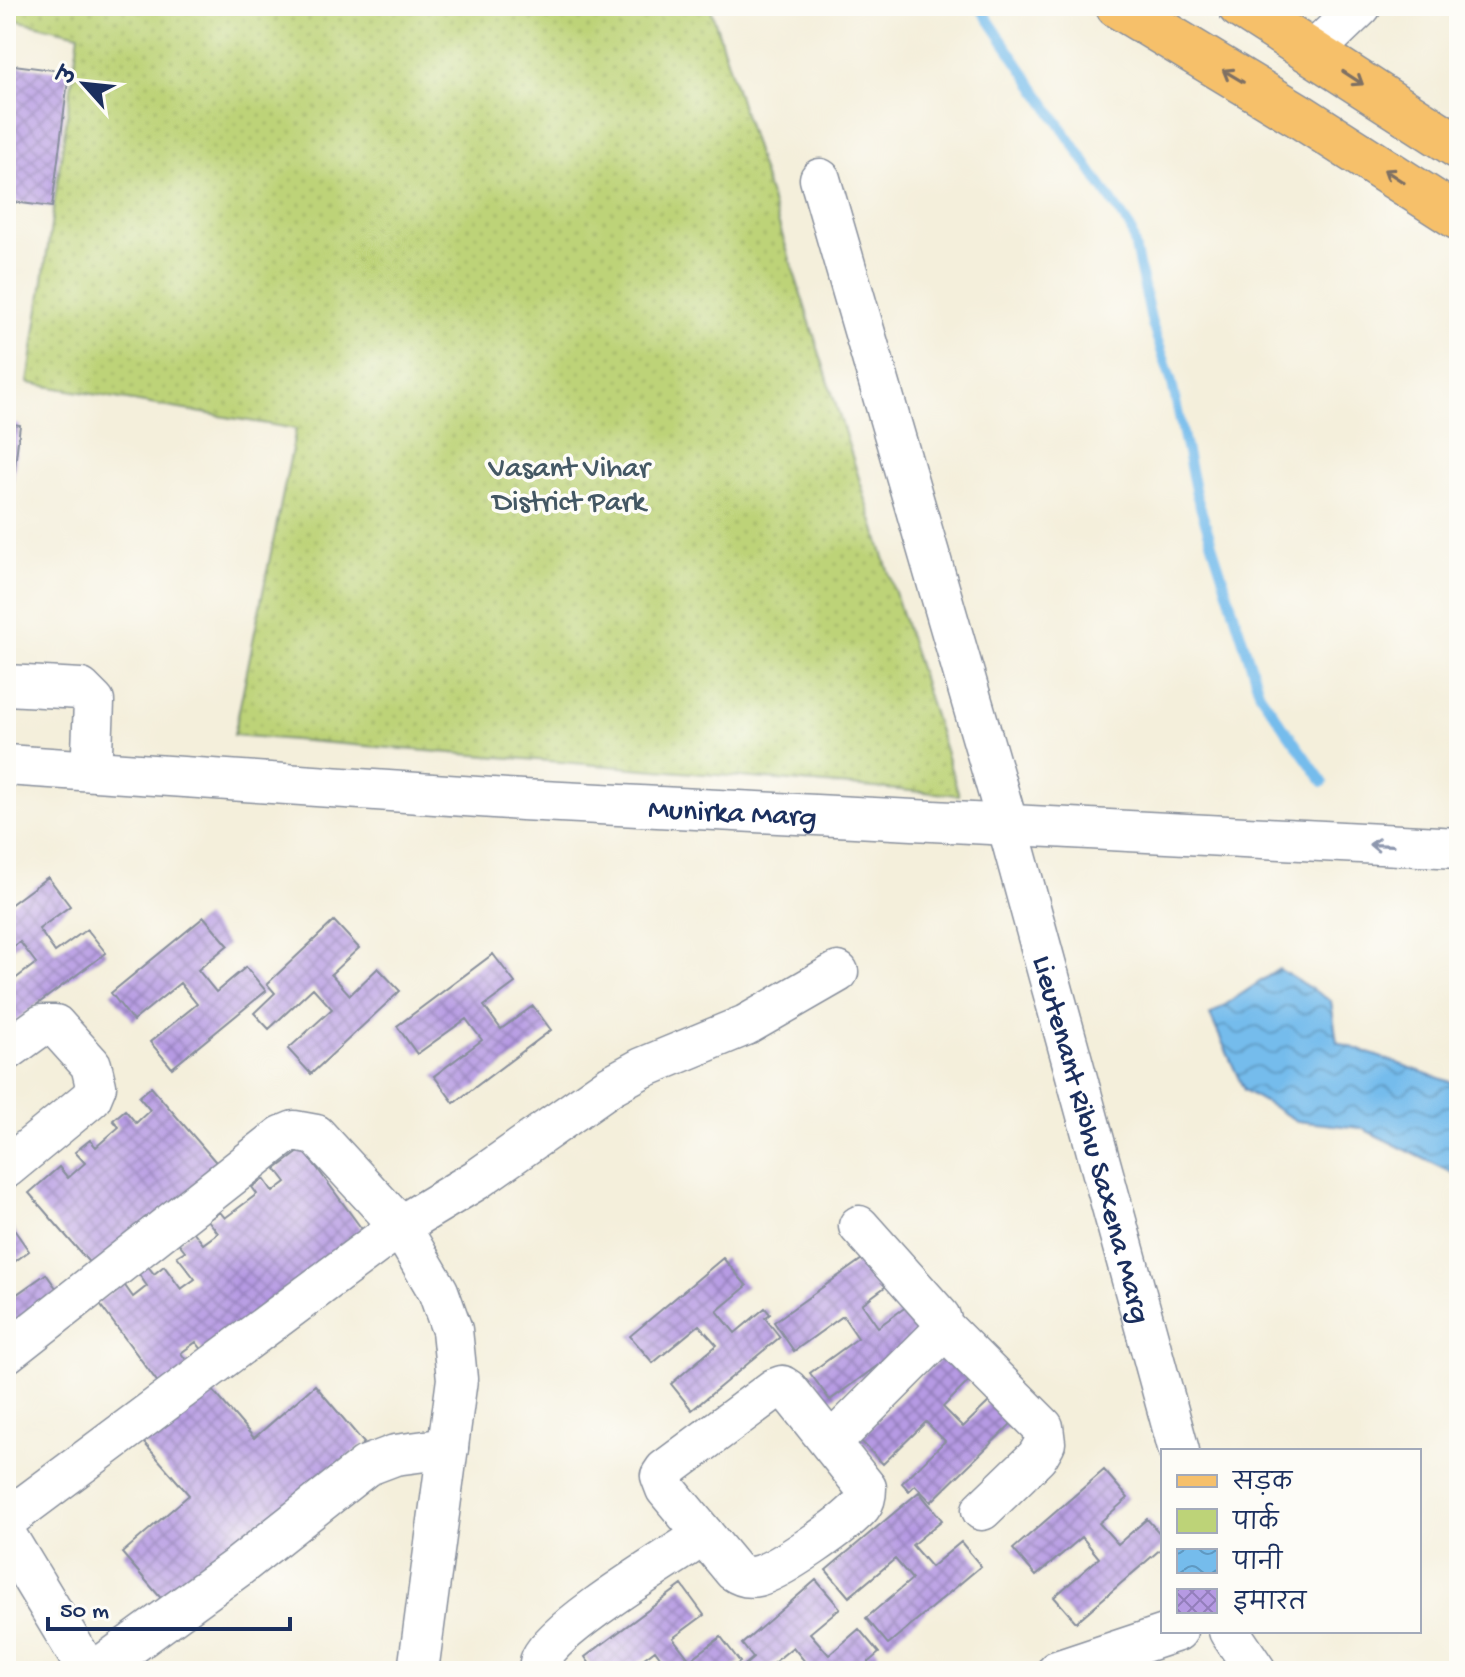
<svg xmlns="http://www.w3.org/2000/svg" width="1465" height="1677" viewBox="0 0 1465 1677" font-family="'Gochi Hand','Playpen Sans Deva',sans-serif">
<defs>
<pattern id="green-dots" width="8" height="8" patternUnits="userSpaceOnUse" patternTransform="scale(2)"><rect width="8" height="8" fill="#bdd378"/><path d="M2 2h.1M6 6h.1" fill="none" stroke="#a2b56a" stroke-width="1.8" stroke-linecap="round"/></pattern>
<pattern id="water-waves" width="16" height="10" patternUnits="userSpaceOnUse" patternTransform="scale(2)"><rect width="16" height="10" fill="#75bcec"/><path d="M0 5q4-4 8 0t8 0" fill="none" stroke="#5f99c2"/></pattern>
<pattern id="building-cross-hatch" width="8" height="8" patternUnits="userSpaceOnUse" patternTransform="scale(2)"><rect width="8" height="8" fill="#b69ae3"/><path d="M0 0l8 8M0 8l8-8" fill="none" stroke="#937ebb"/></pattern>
</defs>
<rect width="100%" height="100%" fill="#fdfcf7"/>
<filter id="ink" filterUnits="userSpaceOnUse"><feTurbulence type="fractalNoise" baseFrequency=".0125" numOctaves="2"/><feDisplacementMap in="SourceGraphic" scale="16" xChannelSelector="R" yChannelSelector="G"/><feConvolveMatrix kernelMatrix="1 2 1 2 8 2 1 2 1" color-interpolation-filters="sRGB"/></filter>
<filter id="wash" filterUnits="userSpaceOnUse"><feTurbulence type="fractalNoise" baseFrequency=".006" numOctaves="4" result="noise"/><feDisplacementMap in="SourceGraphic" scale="32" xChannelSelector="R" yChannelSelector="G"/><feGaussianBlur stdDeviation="1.8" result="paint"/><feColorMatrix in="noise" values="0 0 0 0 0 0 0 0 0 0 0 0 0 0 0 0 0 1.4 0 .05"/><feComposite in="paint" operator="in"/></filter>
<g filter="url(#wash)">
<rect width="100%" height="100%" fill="#f4efdb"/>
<path fill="url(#green-dots)" stroke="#6c816b" stroke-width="2" d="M6,6H710L959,795L234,735L296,429L28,383L79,34L6,18Z"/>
<path fill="url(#water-waves)" stroke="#4876a5" stroke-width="2" d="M1279,969L1331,1001L1337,1042L1459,1085V1179L1455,1174L1361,1128L1297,1121L1244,1090L1210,1015Z"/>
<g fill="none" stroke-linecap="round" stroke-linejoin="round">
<path stroke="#75bcec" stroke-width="10" d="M979,6L1131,229L1152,324L1171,379L1196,494L1260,694L1323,782"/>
</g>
<g id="blocks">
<path fill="url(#building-cross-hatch)" d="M6,64L69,72L52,207L6,201Z
M6,423L20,425L8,522H6Z
M48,877L70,906L39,929L55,952L87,929L106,953L8,1026L6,1023V986L36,963L20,942L6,952V908Z
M204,917L228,945L198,970L216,992L246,967L266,991L172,1068L150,1042L197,1004L180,983L133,1021L111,993Z
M334,921L359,948L331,974L350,995L378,968L400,991L311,1074L288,1049L332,1009L313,988L269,1029L254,1013L275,993L267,984Z
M493,954L515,983L484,1006L501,1029L533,1006L551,1030L454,1103L434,1076L482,1040L466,1019L417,1054L397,1026Z
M151,1087L221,1168L99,1274L29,1193L59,1167L68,1178L85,1163L75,1152L90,1140L96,1147L119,1127L113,1120L125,1110L136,1123L150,1110L139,1097Z
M303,1149L367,1236L207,1356L196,1342L181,1353L191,1367L162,1388L98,1302L123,1283L133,1297L147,1286L138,1273L147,1265L154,1274L164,1266L181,1289L195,1279L177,1256L185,1251L178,1242L193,1231L203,1244L218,1233L208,1220L220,1212L225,1218L257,1194L252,1187L264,1179L273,1192L286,1182L276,1169Z
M8,1221L29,1251L6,1268V1222Z
M872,1252L893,1281L862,1304L878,1327L910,1304L928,1329L830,1400L810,1373L858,1338L843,1316L794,1351L774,1322Z
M723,1258L747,1286L717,1311L735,1333L765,1308L770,1314L765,1318L780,1337L692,1410L671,1384L717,1345L699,1325L653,1363L630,1336Z
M46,1274L64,1299L6,1341V1285L14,1296Z
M945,1354L970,1380L943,1407L963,1427L991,1400L1013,1422L931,1502L915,1485L909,1491L902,1483L945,1441L926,1422L883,1464L859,1439Z
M204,1380L254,1438L315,1385L364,1443L172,1611L122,1553L189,1495L139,1437Z
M1104,1470L1128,1498L1099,1523L1118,1544L1147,1519L1163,1537V1547L1076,1622L1054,1597L1099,1558L1082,1537L1036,1576L1013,1549Z
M919,1492L942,1520L912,1545L931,1567L961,1542L981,1566L888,1644L866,1618L912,1579L895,1559L849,1597L826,1570Z
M816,1580L840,1608L810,1633L829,1655L859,1629L879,1653L858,1671H806L810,1668L793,1647L764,1671H738L753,1658L742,1644Z
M682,1585L704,1615L673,1638L690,1660L721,1637L740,1662L728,1671H670L655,1650L627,1671H595L585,1657Z"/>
</g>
</g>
<g filter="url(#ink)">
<use href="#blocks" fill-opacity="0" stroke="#888f9c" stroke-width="2"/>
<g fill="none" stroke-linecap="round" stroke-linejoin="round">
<defs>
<g id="minor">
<path d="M1313,52L1361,6"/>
<path id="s1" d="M820,179L1002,805L1179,1451"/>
<path d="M6,685L81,689L94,702L92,751"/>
<path id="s2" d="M6,765L522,800L1459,848"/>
<path d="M6,1051L42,1025H55L91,1065L96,1086L91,1098L6,1168"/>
<path d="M859,1226L940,1317L943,1327L1043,1427L1045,1443L1037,1457L982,1510"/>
<path d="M6,1353L282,1136L294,1131L316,1135L400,1226L438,1291L452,1330L457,1379L418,1671"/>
<path d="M782,1386L788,1390L866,1488C866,1495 865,1501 861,1506C846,1524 779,1571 757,1576C748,1578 741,1576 734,1571L666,1489L661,1476L665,1470L774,1389Z"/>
<path d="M831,1443L936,1338L943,1327"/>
<path d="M6,1520L400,1226L476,1180L611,1085L642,1068L746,1025L838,972"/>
<path d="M6,1535L88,1671"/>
<path d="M1229,1631L1256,1671"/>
<path d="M95,1671L238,1567L366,1466L395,1455L448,1448"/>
<path d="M539,1671C539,1668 540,1661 541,1659C556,1626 669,1559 704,1535"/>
<path d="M1057,1671L1177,1631"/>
</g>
<path id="major" d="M1118,6L1300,116L1459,218
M1240,6L1459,147"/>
</defs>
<use href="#minor" stroke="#888f9c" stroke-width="43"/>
<use href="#major" stroke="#888f9c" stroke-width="47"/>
<use href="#minor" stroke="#fff" stroke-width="40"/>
<use href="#major" stroke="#f6c06b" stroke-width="44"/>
</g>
<defs><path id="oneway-shaft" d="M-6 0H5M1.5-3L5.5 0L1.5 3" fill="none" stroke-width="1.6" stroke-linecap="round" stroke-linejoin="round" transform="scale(2)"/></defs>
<g stroke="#7e7064">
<use href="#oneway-shaft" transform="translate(1233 76) rotate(-149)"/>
<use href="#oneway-shaft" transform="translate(1353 78) rotate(33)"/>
<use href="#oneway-shaft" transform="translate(1394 176) rotate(-147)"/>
</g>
<use stroke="#8d97ae" href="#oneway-shaft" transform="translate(1381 845) rotate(-178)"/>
</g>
<g text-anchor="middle" stroke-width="7" stroke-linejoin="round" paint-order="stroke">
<g font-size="30" fill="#445864" stroke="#fdfcf7">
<text x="569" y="476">Vasant Vihar<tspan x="569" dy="34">District Park</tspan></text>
</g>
<g font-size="30" fill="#1b2f5e" stroke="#fdfcf7">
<text dy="10" stroke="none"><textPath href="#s2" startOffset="728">Munirka Marg</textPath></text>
<text dy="10" stroke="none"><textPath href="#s1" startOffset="998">Lieutenant Ribhu Saxena Marg</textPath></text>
</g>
</g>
<rect width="1465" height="1677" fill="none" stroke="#fdfcf7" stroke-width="32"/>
<rect x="1161" y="1449" width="260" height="184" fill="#fdfcf7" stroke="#a3aaba" stroke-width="2"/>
<rect x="1177" y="1475" width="40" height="12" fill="#f6c06b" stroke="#a3aaba" stroke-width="2"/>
<text x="1233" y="1489" font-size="24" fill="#1b2f5e">सड़क</text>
<rect x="1177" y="1509" width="40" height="24" fill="#bdd378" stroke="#a3aaba" stroke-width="2"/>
<text x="1233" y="1529" font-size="24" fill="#1b2f5e">पार्क</text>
<rect x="1177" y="1549" width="40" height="24" fill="url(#water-waves)" stroke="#a3aaba" stroke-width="2"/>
<text x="1233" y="1569" font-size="24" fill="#1b2f5e">पानी</text>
<rect x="1177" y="1589" width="40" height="24" fill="url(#building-cross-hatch)" stroke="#a3aaba" stroke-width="2"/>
<text x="1233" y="1609" font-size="24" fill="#1b2f5e">इमारत</text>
<g transform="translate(84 84) rotate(297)" stroke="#fdfcf7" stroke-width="6" paint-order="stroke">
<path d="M0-6L14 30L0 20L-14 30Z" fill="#1b2f5e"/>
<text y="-12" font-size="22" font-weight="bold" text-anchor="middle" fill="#1b2f5e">उ</text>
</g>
<path d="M48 1617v12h242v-12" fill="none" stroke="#1b2f5e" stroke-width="4"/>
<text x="60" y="1617" font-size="24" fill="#1b2f5e" stroke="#fdfcf7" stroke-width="6" paint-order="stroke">50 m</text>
</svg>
